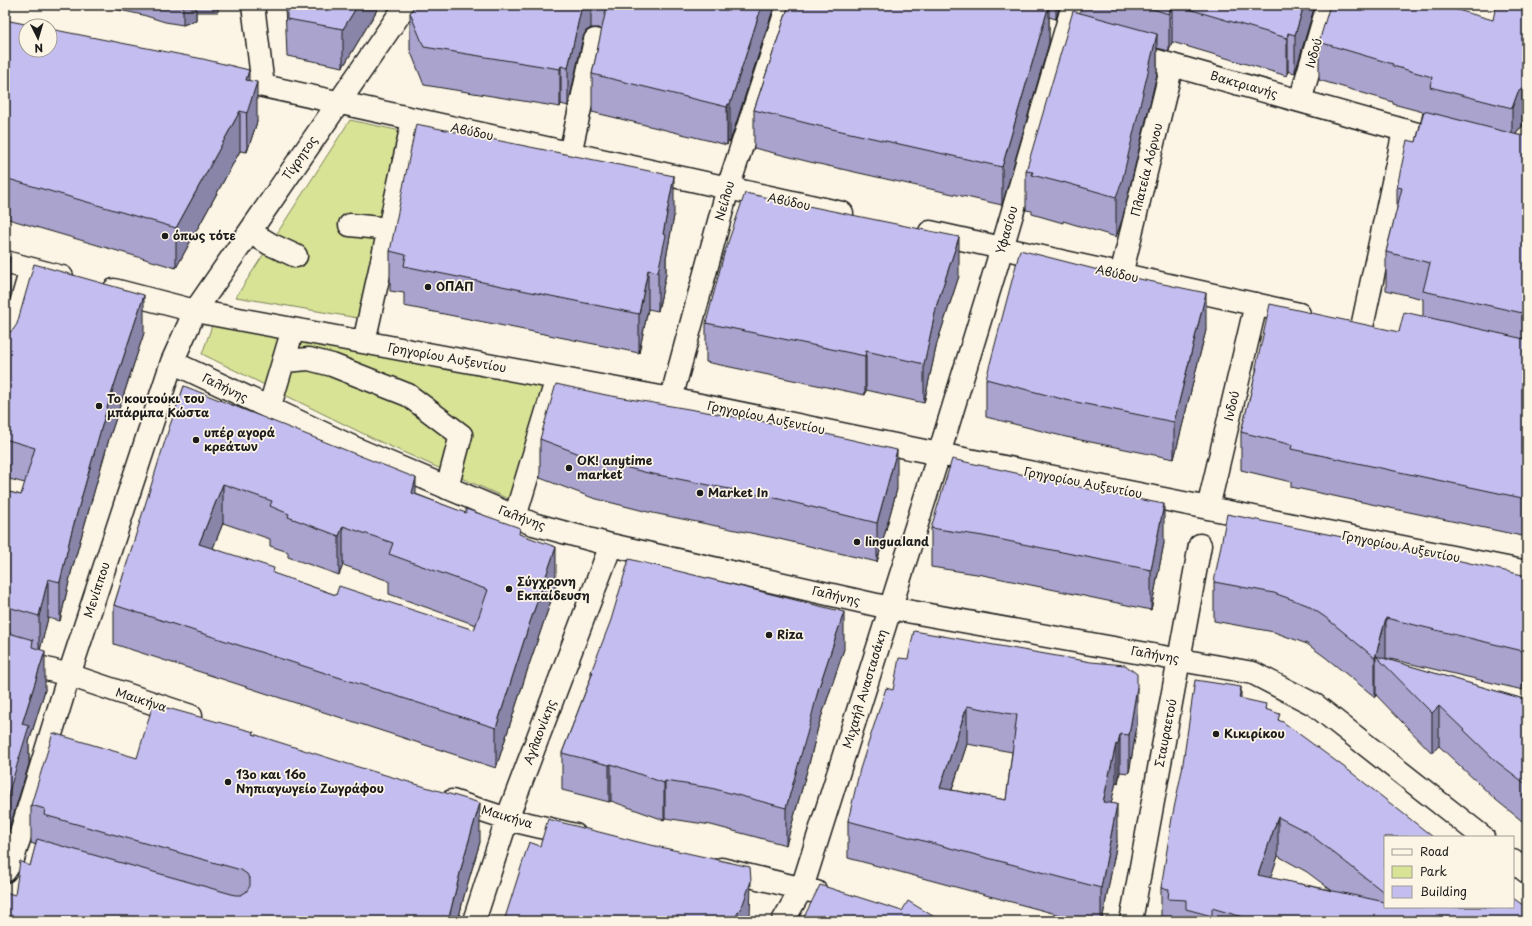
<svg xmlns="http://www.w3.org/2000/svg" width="1532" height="926" viewBox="0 0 1532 926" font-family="'Playpen Sans',sans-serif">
<rect width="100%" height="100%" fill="#fcf5e5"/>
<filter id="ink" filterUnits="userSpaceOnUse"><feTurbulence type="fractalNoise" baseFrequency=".025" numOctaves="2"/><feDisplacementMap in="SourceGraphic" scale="8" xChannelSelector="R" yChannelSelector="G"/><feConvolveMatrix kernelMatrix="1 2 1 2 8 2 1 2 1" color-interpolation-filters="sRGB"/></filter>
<g filter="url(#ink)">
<path fill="#d8e396" stroke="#7a8059" d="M350,120L410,133L369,320L236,297Z
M213,323L549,387L515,502L376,440L202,354Z"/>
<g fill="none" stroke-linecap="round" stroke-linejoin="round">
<defs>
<path id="minor" d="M253,5L263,86
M1129,53L1446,142
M227,78L842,213
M1300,101L1328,5
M570,154L595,40
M350,225L389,229
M250,232L270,244L296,256
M930,232L1299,314
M5,262L62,277
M1121,275L1172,65
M114,290L195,311L671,399L939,454L1527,572
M1362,327L1404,131
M364,342L413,120
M5,359L31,269
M284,361L309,359L332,365L408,395L461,435L447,488
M172,362L361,451L533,524L611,545L890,608L1253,673L1315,705L1483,837
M671,399L728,188L788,5
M269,409L293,329
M1208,508L1256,304
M515,517L557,378
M5,658L69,675L191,716
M452,801L507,819L575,835
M1513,861L1527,872
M721,869L816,892
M5,871L13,859L69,675L172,362L195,311L406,5
M474,921L507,819L611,545
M783,921L802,888L939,454L1002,248L1073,5
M1131,921L1200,545"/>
</defs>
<use href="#minor" stroke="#1c1c1c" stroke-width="25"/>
<use href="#minor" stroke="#fcf5e5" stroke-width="22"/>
</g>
<path fill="#a9a3ce" stroke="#1c1c1c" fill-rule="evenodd" d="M96,5H218V12H196V20L183,25L165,22L143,15Z
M285,5H380L343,67L287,56Z
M415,5H773V10L730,142L728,141L727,145L592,112V74L602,30L598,28H591L586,31L583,37L568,106L561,104L560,107L424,85L410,50V13Z
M789,5H1060L1056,19L1049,17V43L1002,205L810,162L754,148V110Z
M1080,5H1315L1295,73L1288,71L1287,76L1172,42L1169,51L1157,48V74L1122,220L1116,237L1063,221V223L1032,214V211L1026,210V171L1080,13Z
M1527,5V126H1523L1518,130L1516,135L1527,136V537L1291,487V482L1241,470V432L1256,373V367L1399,332L1423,316V299L1386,290V252L1397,209V187L1416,142L1423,112L1393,104V102L1319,80V42L1493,20Z
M5,20L249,81L257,122L247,152L240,151L176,268L5,218Z
M674,216L666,258V274L658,311L648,309L639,353L404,306V293L390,291V251Z
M959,276L937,343L924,403L866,390L865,395L706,362V323Z
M1206,330L1174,459L1066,437L986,417V379Z
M5,332L144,333L109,439L71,573L60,621L48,618L40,650L45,690L29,742V764L7,836H5V491L21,495L25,483L5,478Z
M184,386L416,494L520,535L556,586L529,665L496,768L114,644V605ZM223,523L270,539V546L288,552V557L339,575L343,565L389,581V594L476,625L474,630L336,595L274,574L213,548Z
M540,439L897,489L877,562L775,538L648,512L593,498L540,478Z
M931,528L1164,543L1151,610L983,575L931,567Z
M1527,576V690L1524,689L1523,690L1386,658L1385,659L1527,700V825L1496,800L1439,746L1432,753L1376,695V694L1375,697L1325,657L1307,644L1274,632L1214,621V582Z
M844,649L818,727L810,760L786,845L711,825L665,818L664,820L611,801L609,802L562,790V753L591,677V672Z
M893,690L1137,725L1129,773L1120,772L1118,783L1116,782L1111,803L1117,842L1102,921H1082L848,858V821ZM967,744L1012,752L1006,800L952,790Z
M1241,698L1266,709L1280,721L1385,837V907L1527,921H1161V888ZM1278,856L1307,872L1331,890L1270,878Z
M254,734L480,842L464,896L458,921H5L15,895L30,866L36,845L31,843V805L137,758Z"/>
<path fill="#8985a8" stroke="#1c1c1c" d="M183,5H196V20L183,25Z
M358,5H380L343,67V29Z
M582,5H591V28L586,31L583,37L568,106V68Z
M762,5H773V10L730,142V104Z
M1049,5V43L1002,205V167Z
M1056,5H1060L1056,19Z
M1172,5V42L1169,51V14Z
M1304,5H1315L1295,73V35Z
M1288,33V71L1287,76V38Z
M1157,34V74L1122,220L1116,237V197Z
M561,66V104L560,107V69Z
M249,70V106L257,82V122L247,152L246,80Z
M1523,88V126L1518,130L1512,145V108L1518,92Z
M728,104V141L727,145V107Z
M240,111V151L176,268V228Z
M674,176V216L666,258V274L658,311V272L663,234Z
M959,237V276L937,343L924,403V364L937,304Z
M10,257V295L5,314V276Z
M648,270V309L639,353V314Z
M1206,293V330L1174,459V422Z
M144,295V333L109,439L71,573L60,621V582L71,534L109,401Z
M866,351V390L865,395V356Z
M897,450V489L877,562V523Z
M416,478V517L412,493Z
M223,484V523L199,583V544Z
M1164,504V543L1151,610V570Z
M343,526V565L339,575V536Z
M556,547V586L529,665L496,768V728L529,625Z
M48,579V618L39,654V616Z
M844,612V649L818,727L810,760L786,845V808L818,690Z
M1386,618V658L1384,664L1376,656V694L1375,697V658Z
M1524,650V689L1523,690V651Z
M45,651V690L29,742V764L7,836V798L22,724Z
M1137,687V725L1129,773V735Z
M1241,687V726L1239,698Z
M967,706V744L940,825V788Z
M1439,706V746L1432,753V713Z
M1120,734V772L1118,783V745Z
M1116,744V782L1103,840V802Z
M611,764V801L609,802V765Z
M665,781V818L664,820V783Z
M480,803V842L464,896L458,921H448L464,857Z
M1117,804V842L1102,921H1101V888Z
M1278,817V856L1258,914V875Z
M751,881L750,921H733Z"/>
<path fill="#c4bef0" stroke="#1c1c1c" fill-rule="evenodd" d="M287,5H358L343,29L287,19Z
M415,5H582L568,68L561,66L560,69L424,47L410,13Z
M607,5H762L730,104H728L727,107L592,74Z
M789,5H1049L1002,167L810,124L754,110Z
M1139,5H1171L1169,14Z
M1175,5H1304L1295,35L1288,33L1287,38Z
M1330,5H1440L1493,20L1496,5H1527V88H1523L1518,92L1512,108L1430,87L1432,77L1393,66V64L1319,42Z
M1073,11L1157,34L1122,181L1116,197L1063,182V183L1032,175L1033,172L1026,171Z
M5,20L35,26H26V50H50V29L203,59L249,70L246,80L257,82L247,113L240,111L176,228L5,178Z
M1424,111L1518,135L1527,136V314L1423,291L1430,263L1386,252L1402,188L1397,187L1407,140L1416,142Z
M416,124L674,176L663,234L666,235L658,272L648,270L639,314L404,266L406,255L390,251Z
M745,193L959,237L937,304L924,364L866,351L865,356L706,323L724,254Z
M1020,250L1106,272L1206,293L1174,422L1066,400L986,379Z
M5,255L10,257L5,276Z
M34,264L144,295L109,401L71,534L60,582L48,579L39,616L8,607H5V491L21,495L35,448L5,439V332L8,333L13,330L17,324Z
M1270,304L1399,332L1404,312L1524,339L1527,338V499L1291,449L1292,445L1241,432L1257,368L1256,367Z
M556,384L606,395L795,427L897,450L877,523L775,498L648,473L593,459L540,439Z
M184,386L416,478L412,493L466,513V509L520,528L519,534L556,547L529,625L496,728L114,605L169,428ZM223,484L272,501L270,506L289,514L288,517L339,536L343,526L393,543L389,554L488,590L474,630L339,586L336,595L273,573L274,568L199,544Z
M952,459L1116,495L1164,504L1151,570L983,536L931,528Z
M1227,514L1452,559L1527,576V650H1524L1523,651L1386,618L1375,658L1325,617L1307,605L1274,593L1214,582Z
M629,559L844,612L818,690L810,723L786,808L711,788L665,781L664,783L611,764L609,765L562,753L593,672H591L611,620Z
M914,631L1091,662L1125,665L1137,674V687L1129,735L1120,734L1118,745L1116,744L1103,802L1117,804L1101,888L848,821L860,769L886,688L893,690L899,658L908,659ZM967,706L1017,715L1006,800L940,788Z
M5,632L33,640L32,647L45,651L22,724L29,726L7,798L5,797Z
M1376,656L1527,700V785L1496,761L1439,706L1432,713Z
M1195,680L1241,687L1239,698L1266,704L1265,709L1280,714L1278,720L1283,722L1352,773L1433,837H1385V893L1307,832L1278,817L1258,875L1385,902V907H1513V898L1527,908V921H1256L1212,908V916L1186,909V900L1168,899L1169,889L1161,888L1172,818L1182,770Z
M153,704L254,732L253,734L348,764L480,803L464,857L448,921H5V892L15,895L20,861L30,866L37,839L235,895H241L246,892L250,886V880L247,874L241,870L44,815L45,809L31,805L53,733L137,758Z
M548,819L642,843L750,867L751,881L743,904L733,921H504L529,842L540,846Z
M820,885L902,911L908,901L941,921H802Z"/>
</g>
<g fill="#1c1c1c" stroke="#fcf5e5" stroke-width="1.5">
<circle cx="165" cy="236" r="4"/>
<circle cx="428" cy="287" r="4"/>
<circle cx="99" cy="406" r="4"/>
<circle cx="196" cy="440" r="4"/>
<circle cx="569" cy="468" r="4"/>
<circle cx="700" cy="493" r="4"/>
<circle cx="857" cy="542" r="4"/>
<circle cx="509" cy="589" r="4"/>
<circle cx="769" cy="635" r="4"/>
<circle cx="1216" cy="734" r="4"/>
<circle cx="228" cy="782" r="4"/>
</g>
<g text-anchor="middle" stroke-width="3.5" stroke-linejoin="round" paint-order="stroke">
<g font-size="12" fill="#1c1c1c" stroke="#fcf5e5">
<text transform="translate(1314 53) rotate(-74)" y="4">Ινδού</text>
<text transform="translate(1244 85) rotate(16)" y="4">Βακτριανής</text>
<text transform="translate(472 132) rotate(12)" y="4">Αβύδου</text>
<text transform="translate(300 158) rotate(-55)" y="4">Τίγρητος</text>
<text transform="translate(1147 170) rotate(-76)" y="4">Πλατεία Αόρνου</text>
<text transform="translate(725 201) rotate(-74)" y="4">Νείλου</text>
<text transform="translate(789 202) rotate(12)" y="4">Αβύδου</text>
<text transform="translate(1007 230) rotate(-74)" y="4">Υφασίου</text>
<text transform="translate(1117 274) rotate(12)" y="4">Αβύδου</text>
<text transform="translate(447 358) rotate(10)" y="4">Γρηγορίου Αυξεντίου</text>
<text transform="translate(225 388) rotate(26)" y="4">Γαλήνης</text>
<text transform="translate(1232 406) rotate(-77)" y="4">Ινδού</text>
<text transform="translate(766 418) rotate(12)" y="4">Γρηγορίου Αυξεντίου</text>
<text transform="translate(1083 483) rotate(11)" y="4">Γρηγορίου Αυξεντίου</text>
<text transform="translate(522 518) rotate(20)" y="4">Γαλήνης</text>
<text transform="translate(1401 547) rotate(11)" y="4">Γρηγορίου Αυξεντίου</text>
<text transform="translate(97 590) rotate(-72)" y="4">Μενίππου</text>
<text transform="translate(836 596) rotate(13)" y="4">Γαλήνης</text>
<text transform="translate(1155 655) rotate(10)" y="4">Γαλήνης</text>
<text transform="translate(865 689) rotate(-73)" y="4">Μιχαήλ Αναστασάκη</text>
<text transform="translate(141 700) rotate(18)" y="4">Μαικήνα</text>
<text transform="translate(540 732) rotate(-69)" y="4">Αγλαονίκης</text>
<text transform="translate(1166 733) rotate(-79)" y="4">Σταυραετού</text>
<text transform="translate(507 817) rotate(16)" y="4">Μαικήνα</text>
</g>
<g font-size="12" font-weight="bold" fill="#1c1c1c" stroke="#fcf5e5" text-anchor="start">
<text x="173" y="240">όπως τότε</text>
<text x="436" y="291">ΟΠΑΠ</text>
<text x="107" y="403">Το κουτούκι του<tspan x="107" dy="14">μπάρμπα Κώστα</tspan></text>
<text x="204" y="437">υπέρ αγορά<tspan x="204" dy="14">κρεάτων</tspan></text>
<text x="577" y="465">OK! anytime<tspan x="577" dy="14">market</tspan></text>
<text x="708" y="497">Market In</text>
<text x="865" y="546">lingualand</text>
<text x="517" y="586">Σύγχρονη<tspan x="517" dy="14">Εκπαίδευση</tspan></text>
<text x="777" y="639">Riza</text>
<text x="1224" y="738">Κικιρίκου</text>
<text x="236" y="779">13ο και 16ο<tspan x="236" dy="14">Νηπιαγωγείο Ζωγράφου</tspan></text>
</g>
</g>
<rect width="1532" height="926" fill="none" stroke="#fcf5e5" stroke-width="20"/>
<rect x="10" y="10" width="1512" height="906" fill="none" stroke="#1c1c1c" stroke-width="1.5" filter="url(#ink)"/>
<rect x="1384" y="836" width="130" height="72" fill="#fcf5e5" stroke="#a29e95"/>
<rect x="1392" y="849" width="20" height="6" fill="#fcf5e5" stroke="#a29e95"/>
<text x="1420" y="856" font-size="12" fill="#1c1c1c">Road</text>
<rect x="1392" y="866" width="20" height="12" fill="#d8e396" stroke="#a29e95"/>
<text x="1420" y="876" font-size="12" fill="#1c1c1c">Park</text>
<rect x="1392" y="886" width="20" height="12" fill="#c4bef0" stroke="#a29e95"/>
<text x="1420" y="896" font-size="12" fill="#1c1c1c">Building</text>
<g transform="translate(38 38) rotate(175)"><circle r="19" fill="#fcf5e5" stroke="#a29e95"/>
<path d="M0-3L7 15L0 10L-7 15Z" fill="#1c1c1c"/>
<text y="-6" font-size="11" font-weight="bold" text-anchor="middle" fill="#1c1c1c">N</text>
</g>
</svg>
